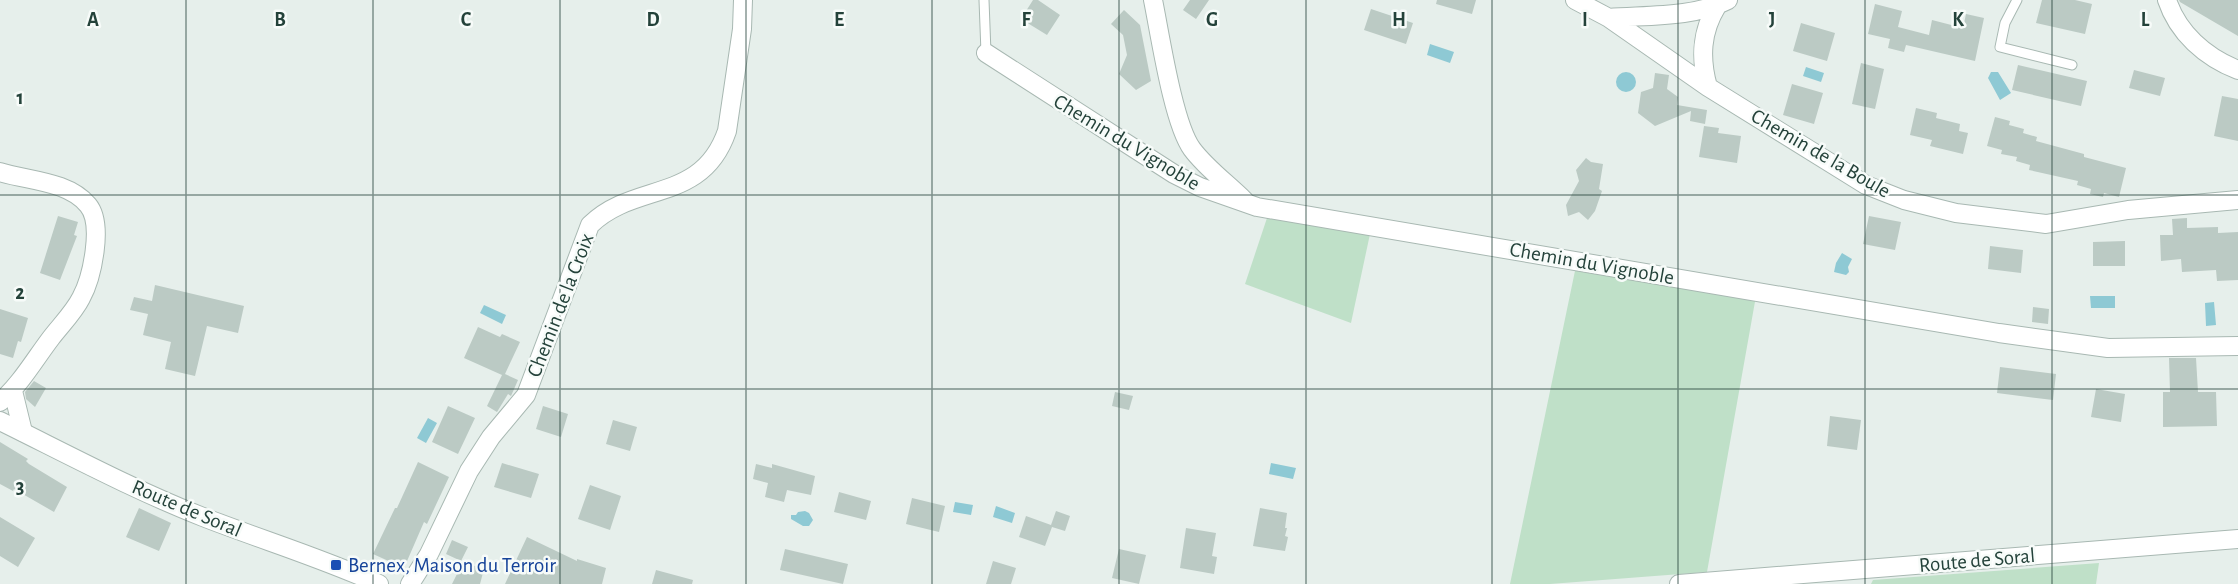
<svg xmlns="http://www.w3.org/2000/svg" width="2238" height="584" viewBox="0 0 2238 584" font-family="'Alegreya Sans',sans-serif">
<rect width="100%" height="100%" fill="#e6efeb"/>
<path fill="#bfe0c8" d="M1268,215L1370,234L1351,323L1245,284Z
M1576,266L1756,296L1707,572L1550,584H1510Z
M2099,563L2096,584H1871L1873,580Z"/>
<path fill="#8ec9d4" d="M1430,44L1454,52L1450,63L1427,55Z
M1806,67L1824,73L1821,82L1803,76Z
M1616 82a10 10 0 1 1 20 0a10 10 0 1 1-20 0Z
M1991,72H1998L2011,93L2000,100L1988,78Z
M1842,253L1852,259L1848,267L1849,272L1846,275L1834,272L1836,263Z
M2090,296H2115V308H2091Z
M2214,302L2216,325L2206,326L2205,303Z
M484,305L506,315L502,324L480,313Z
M428,418L437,423L426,443L417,438Z
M1271,463L1296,468L1293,479L1269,474Z
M955,502L973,505L971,515L953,512Z
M996,506L1015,513L1012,523L993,517Z
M805,511L809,513L813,520L809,526H803L791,519V515H796L798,512Z"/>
<path fill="#bbcac4" d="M1033,0H1038L1060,15L1047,35L1021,19Z
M1190,0H1209L1196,19L1183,10Z
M1437,0H1476L1472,14L1436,4Z
M2042,0H2075L2092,4L2085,34L2036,23Z
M2179,0H2238V36L2180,2Z
M1875,4L1902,11L1898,27L1929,35L1932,20L1963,28L1966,14L1984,18L1975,61L1906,45L1904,52L1888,48L1890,39L1868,34Z
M1371,9L1413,23L1406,44L1364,30Z
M1124,10L1140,25L1151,81L1136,90L1119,74L1127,55L1123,35L1111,24Z
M1801,23L1835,33L1827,61L1793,51Z
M1861,63L1884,69L1875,109L1852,104Z
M2018,65L2087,81L2081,106L2012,90Z
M2134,70L2165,78L2160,96L2129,88Z
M1655,73L1669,75L1667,89L1678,97L1677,105L1707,110L1705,124L1690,121L1691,111L1655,126L1638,113L1641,92L1653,88Z
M1792,84L1823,93L1814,124L1783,115Z
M2222,96L2238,99V141L2214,136Z
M1916,108L1937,113L1936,118L1960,124L1959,131L1968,133L1963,154L1930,146L1932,140L1910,135Z
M1995,117L2010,121L2009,125L2024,129L2023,133L2037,137L2036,141L2084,154V157L2126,168L2119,197L2104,193L2103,197L2090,194L2091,189L2077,185L2078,181L2029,170L2030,165L2016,161L2017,157L2001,154L2002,150L1987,146Z
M1704,126L1719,128L1718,133L1741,136L1737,163L1699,157Z
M1586,158L1591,162L1603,164L1599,189L1602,191L1595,211L1588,220L1579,212L1568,216L1566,205L1579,181L1576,170Z
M58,216L78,222L74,235L77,236L60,280L40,273Z
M1869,216L1901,222L1895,250L1863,244Z
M2187,218V228L2218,227V233L2238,232V280L2217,281L2216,270L2182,272L2181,259L2161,261L2160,235H2173L2172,219Z
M2125,241V266H2093V242Z
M1990,246L2023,250L2021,273L1988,269Z
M155,285L244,306L238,333L207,326L195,376L165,369L171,342L143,335L148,314L130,310L134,297L152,301Z
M2033,307L2049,309L2048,324L2032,322Z
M0,309L28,318L21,342L18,341L13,358L0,354Z
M478,327L500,337L502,334L520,342L505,374L518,380L511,396L508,394L497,412L487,406L502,375L464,358Z
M2169,358H2196L2198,392H2216L2217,426L2163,427V392H2170Z
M2000,367L2056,374L2053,400L1997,393Z
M34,381L46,388L35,407L26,399L25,392Z
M2096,389L2125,394L2121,422L2091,417Z
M1115,392L1133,396L1129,410L1112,406Z
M448,406L475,418L458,454L432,442Z
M543,406L568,414L561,437L536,429Z
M1830,416L1861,420L1857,450L1827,446Z
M613,420L637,427L630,451L606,444Z
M0,442L28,459L26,461L29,464L67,487L54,512L14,489L13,491L0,484Z
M418,462L449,477L427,524L424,522L404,568L373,554L395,508H397Z
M502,463L539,474L531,498L494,487Z
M756,464L772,468V464L815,476L811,495L787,490L784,502L765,497L768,483L753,479Z
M590,485L621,496L610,530L578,519Z
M839,492L871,501L866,520L834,512Z
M912,498L945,506L939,532L906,524Z
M139,508L171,523L159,551L126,537Z
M1260,508L1287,513L1285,528H1287L1285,536L1288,537L1285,551L1253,546Z
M1056,511L1070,516L1065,531L1052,527L1045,546L1019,537L1026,516L1051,525Z
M0,517L35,538L18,567L0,556Z
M1186,528L1216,533L1212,556L1217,557L1214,574L1180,568Z
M527,537L577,561V559L606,568L602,584H505Z
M452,540L468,547L461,561L446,554Z
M785,549L848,564L843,584L780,570Z
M1119,549L1146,555L1139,584L1112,578Z
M993,561L1016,568L1011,584H986Z
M463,562L484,569L480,584H452Z
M656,570L693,580L692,584H652Z"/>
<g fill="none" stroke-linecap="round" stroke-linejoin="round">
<defs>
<path id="service" d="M984,0L986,53
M2017,0L2005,23L2000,47L2072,65"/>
<path id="minor" d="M1153,0C1160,34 1173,123 1192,149C1206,168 1228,184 1245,201
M1575,0L1609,18L1708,87L1866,185L1904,200L1956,213L2046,224L2128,210L2238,200
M2167,0C2178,33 2205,57 2238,70
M1609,18C1647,15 1693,18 1728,0
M986,53L1174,174L1200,187L1257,207L1999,333L2108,348L2238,346
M1708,87C1700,58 1701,32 1717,6
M0,172C29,181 68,181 88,205C104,224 92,278 81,298C74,312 61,325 51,338C35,359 20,385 0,402
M13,391L23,432
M410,584L429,554L469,471L491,437L526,395L590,225C635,181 702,204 727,131L742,29L743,0"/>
<path id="tertiary" d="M0,421C67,454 134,490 203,517C262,540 322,558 379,584
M1679,584L2238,539"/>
</defs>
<use href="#service" stroke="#a8b8b2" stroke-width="11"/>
<use href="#minor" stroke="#a8b8b2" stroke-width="20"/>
<use href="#tertiary" stroke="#a8b8b2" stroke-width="20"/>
<use href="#service" stroke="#fff" stroke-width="9"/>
<use href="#minor" stroke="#fff" stroke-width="18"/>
<use href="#tertiary" stroke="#fff" stroke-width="18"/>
</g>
<path fill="none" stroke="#24423a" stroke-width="1.5" stroke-opacity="0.55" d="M186,0V584M373,0V584M560,0V584M746,0V584M932,0V584M1119,0V584M1306,0V584M1492,0V584M1678,0V584M1865,0V584M2052,0V584M0,195H2238M0,389H2238"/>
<rect fill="#1a4fb4" stroke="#f7fbf9" stroke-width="2" x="330" y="559" width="12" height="12" rx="3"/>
<g text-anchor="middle" stroke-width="5" stroke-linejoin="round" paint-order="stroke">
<g font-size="21" fill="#24423a" stroke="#f7fbf9">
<text transform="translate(1127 142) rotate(31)" y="7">Chemin du Vignoble</text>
<text transform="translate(1821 153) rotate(30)" y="7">Chemin de la Boule</text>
<text transform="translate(1592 263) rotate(10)" y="7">Chemin du Vignoble</text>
<text transform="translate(560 305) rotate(-69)" y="7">Chemin de la Croix</text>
<text transform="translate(187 508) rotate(23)" y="7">Route de Soral</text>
<text transform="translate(1977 560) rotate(-5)" y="7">Route de Soral</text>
</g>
<g font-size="21" fill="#164399" stroke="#f7fbf9" text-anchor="start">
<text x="348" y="572">Bernex, Maison du Terroir</text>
</g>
</g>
<g font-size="20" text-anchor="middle" font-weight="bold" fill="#24423a" stroke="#f7fbf9" stroke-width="5" stroke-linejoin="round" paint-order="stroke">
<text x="93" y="26">A</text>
<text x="280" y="26">B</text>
<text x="466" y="26">C</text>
<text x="653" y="26">D</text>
<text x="839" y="26">E</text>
<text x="1026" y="26">F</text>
<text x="1212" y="26">G</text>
<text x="1399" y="26">H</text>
<text x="1585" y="26">I</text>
<text x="1772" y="26">J</text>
<text x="1958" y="26">K</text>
<text x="2145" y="26">L</text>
<text x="20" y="104">1</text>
<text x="20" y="299">2</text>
<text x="20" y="493">3</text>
</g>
</svg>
